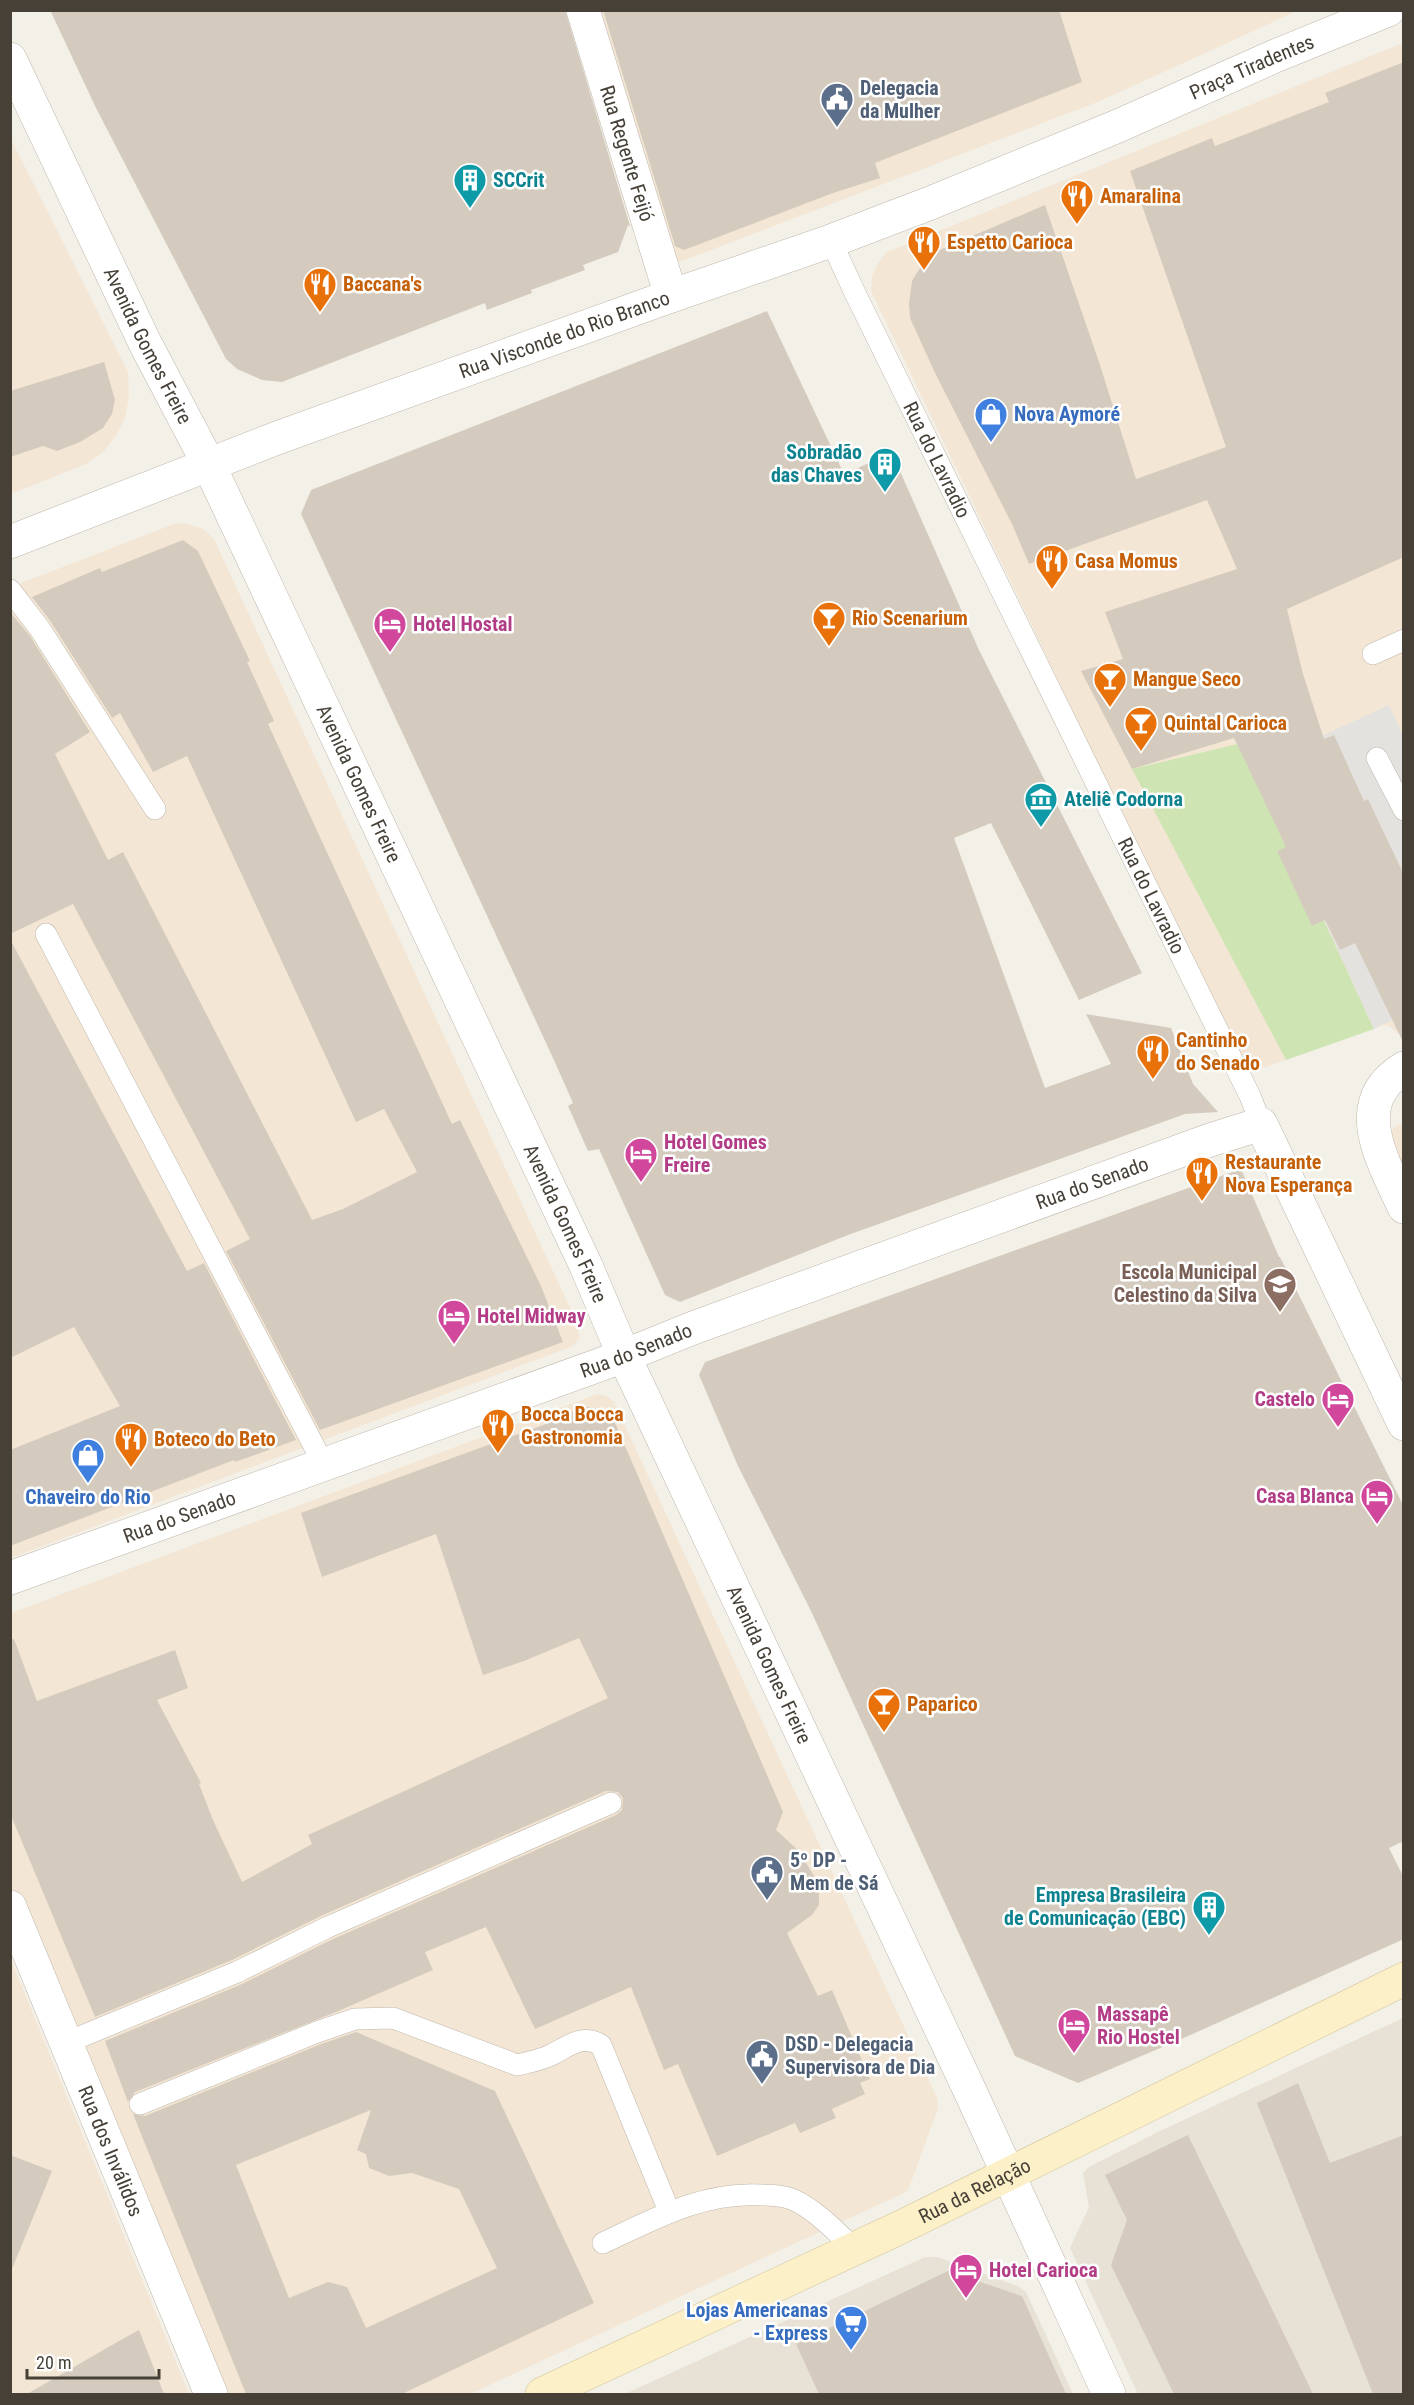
<svg xmlns="http://www.w3.org/2000/svg" width="1414" height="2405" viewBox="0 0 1414 2405" font-family="'Roboto Condensed',sans-serif">
  <style>
    .residential { fill: #e7e1d6 }
    .commercial { fill: #f4e6d4 }
    .green { fill: #cee5b3 }
    .parking { fill: #e4e2df }
    .building { fill: #d4cbbe; fill-rule: evenodd }
    .lines { fill: none; stroke-linecap: round; stroke-linejoin: round }
    .service-casing { stroke: #beb7ab; stroke-width: 22 }
    .minor-casing { stroke: #beb7ab; stroke-width: 34 }
    .tertiary-casing { stroke: #beb7ab; stroke-width: 34 }
    .secondary-casing { stroke: #d0c399; stroke-width: 34 }
    .service { stroke: #fff; stroke-width: 21 }
    .minor { stroke: #fff; stroke-width: 33 }
    .tertiary { stroke: #fff; stroke-width: 33 }
    .secondary { stroke: #fcf0c9; stroke-width: 33 }
    .labels { text-anchor: middle; stroke-width: 5; stroke-linejoin: round; paint-order: stroke }
    .street-label { font-size: 20px; fill: #464037; stroke: #fff }
    .service-label { font-size: 20px; font-weight: bold; fill: #4e5e75; stroke: #fff; text-anchor: start }
    .culture-label { font-size: 20px; font-weight: bold; fill: #0d838f; stroke: #fff; text-anchor: start }
    .food-label { font-size: 20px; font-weight: bold; fill: #c56008; stroke: #fff; text-anchor: start }
    .shop-label { font-size: 20px; font-weight: bold; fill: #366cbe; stroke: #fff; text-anchor: start }
    .hotel-label { font-size: 20px; font-weight: bold; fill: #b23c85; stroke: #fff; text-anchor: start }
    .education-label { font-size: 20px; font-weight: bold; fill: #785e54; stroke: #fff; text-anchor: end }
  </style>
  <rect width="100%" height="100%" fill="#f3f0e8"/>
  <g class="residential">
    <polygon points="1403,2018 1403,2394 1138,2394 1070,2248 1089,2207 1083,2173 1089,2167 1158,2132"/>
    <polygon points="925,2257 937,2257 1018,2286 1026,2292 1073,2394 625,2394"/>
  </g>
  <g class="commercial">
    <polygon points="593,11 1297,11 1100,101 677,263"/>
    <polygon points="1403,43 1403,1035 1398,1034 1389,1026 1373,1025 1267,1067 1250,1067 1241,1061 871,291 872,276 878,263 887,252"/>
    <polygon points="10,137 128,372 129,397 125,418 115,437 103,452 86,464 11,494"/>
    <polygon points="184,523 203,529 214,539 578,1325 579,1339 573,1346 11,1558 11,587 174,524"/>
    <polygon points="1403,1123 1403,1200 1387,1140 1394,1127"/>
    <polygon points="597,1394 607,1396 614,1402 937,2098 938,2108 909,2188 906,2192 470,2394 216,2394 11,1892 11,1613"/>
    <polygon points="11,1960 189,2394 11,2394"/>
  </g>
  <polygon class="green" points="1242,743 1374,1029 1286,1060 1132,769"/>
  <polygon class="parking" points="1389,705 1403,735 1403,1015 1374,1029 1254,767"/>
  <g class="building">
    <polygon points="50,10 565,10 630,226 628,225 618,252 583,265 585,270 531,290 532,293 487,310 485,303 282,382 262,380 237,369 226,359 96,108"/>
    <polygon points="603,10 1059,10 1082,82 875,163 880,178 833,193 684,250 675,246"/>
    <polygon points="1404,62 1404,557 1287,609 1303,674 1324,739 1334,735 1364,801 1368,799 1404,875 1404,1044 1355,943 1340,950 1325,920 1312,926 1277,851 1286,847 1234,738 1132,769 1081,671 1123,659 1105,612 1237,569 1207,500 1029,564 1013,526 935,373 910,318 909,304 912,281 928,255 1045,205 1099,362 1136,479 1226,447 1130,171 1212,138 1215,146 1329,102 1325,93"/>
    <polygon points="767,311 844,474 892,453 979,650 1142,973 1079,1000 991,823 954,838 1045,1088 1111,1064 1086,1014 1171,1028 1193,1084 1218,1112 1185,1114 1174,1118 848,1235 680,1302 665,1295 599,1149 588,1151 568,1106 573,1103 553,1058 301,514 311,490"/>
    <polygon points="104,362 115,400 112,414 103,428 80,442 57,451 43,446 10,457 10,391"/>
    <polygon points="183,540 198,551 250,661 247,662 274,721 268,724 452,1124 460,1120 541,1286 563,1342 320,1430 226,1251 250,1239 73,904 10,934 10,612 30,636 90,732 55,754 108,860 123,852 312,1220 343,1209 417,1172 384,1109 356,1122 187,756 153,772 120,713 112,718 51,622 32,597 100,568 102,572"/>
    <polygon points="10,939 187,1271 204,1263 296,1440 235,1462 234,1460 10,1546 10,1450 120,1406 74,1327 10,1358"/>
    <polygon points="1241,1169 1279,1257 1280,1257 1404,1507 1404,1841 1389,1848 1404,1878 1404,1939 1186,2037 1078,2083 1015,2056 811,1611 738,1466 699,1375 705,1362"/>
    <polygon points="579,1407 589,1407 603,1411 610,1415 616,1425 783,1812 776,1830 799,1851 814,1876 819,1891 819,1905 812,1915 787,1933 818,1996 832,1990 870,2079 860,2083 865,2094 832,2109 836,2118 800,2133 795,2123 717,2156 678,2064 664,2070 631,1987 535,2029 486,1927 425,1952 433,1970 336,2012 135,2092 128,2102 105,2041 242,1984 333,1939 616,1815 622,1810 623,1798 618,1792 606,1791 323,1915 232,1960 95,2017 10,1813 10,1640 14,1639 37,1701 175,1650 188,1688 157,1700 201,1783 199,1784 213,1820 242,1882 312,1844 308,1835 608,1698 579,1638 524,1661 483,1675 436,1534 322,1577 301,1513 565,1417"/>
    <path d="M356,2032L495,2091L594,2303L402,2394H246L133,2114L145,2116L321,2044ZM371,2110L357,2150L366,2154L369,2168L389,2176L412,2173L459,2189L497,2268L366,2328L347,2287L328,2282L289,2298L236,2165Z"/>
    <polygon points="1298,2083 1330,2163 1404,2135 1404,2394 1373,2394 1257,2103"/>
    <polygon points="1188,2135 1313,2394 1174,2394 1111,2265 1127,2220 1105,2175"/>
    <polygon points="10,2155 52,2171 12,2269 10,2269"/>
    <polygon points="948,2271 1022,2296 1066,2394 819,2394 796,2344"/>
    <polygon points="139,2330 164,2394 27,2394 119,2341"/>
  </g>
  <g class="lines">
    <defs>
      <g id="service">
        <path id="s1" d="M831,241L855,293L1250,1096L1261,1124"/>
        <polyline points="10,590 40,629 155,809"/>
        <polyline points="1373,654 1404,640"/>
        <polyline points="1377,758 1404,810"/>
        <polyline points="46,934 324,1465"/>
        <polyline points="68,2042 237,1972 328,1927 611,1803"/>
        <path d="M140,2104L317,2032L355,2019L393,2018L517,2065C529,2062 542,2060 553,2054C570,2045 583,2034 601,2045L669,2211"/>
        <path d="M603,2243C654,2219 704,2191 762,2195C772,2195 785,2196 794,2200C816,2210 836,2232 854,2248"/>
      </g>
      <g id="minor">
        <path id="s2" d="M583,10L671,296"/>
        <path id="s3" d="M10,59L145,343L209,465"/>
        <path id="s4" d="M10,1907L211,2394"/>
      </g>
      <g id="tertiary">
        <path id="s5" d="M209,465L587,1268L624,1356L970,2091L1109,2394"/>
        <path id="s6" d="M10,542L277,438L671,296L831,241L928,204L1118,126L1275,56L1388,10"/>
        <path d="M1404,1068C1347,1103 1383,1161 1404,1207"/>
        <path id="s7" d="M10,1578L624,1356L693,1328L1210,1140L1261,1124L1404,1424"/>
      </g>
      <g id="secondary">
        <path id="s8" d="M542,2394L899,2228L1404,1979"/>
      </g>
    </defs>
    <use href="#service" class="service-casing"/>
    <use href="#minor" class="minor-casing"/>
    <use href="#tertiary" class="tertiary-casing"/>
    <use href="#secondary" class="secondary-casing"/>
    <use href="#service" class="service"/>
    <use href="#minor" class="minor"/>
    <use href="#tertiary" class="tertiary"/>
    <use href="#secondary" class="secondary"/>
  </g>
  <defs>
    <symbol id="civic-pin" viewBox="-11 -11 22 30"><path d="M0 17L-7.5 6A9.5 9.5 0 1 1 7.5 6Z" fill="#5c6f8a" stroke="#fff"/><path d="M-.6-6.5H3V-4.5H.6V-3L4-1V1h2V6H-6V1h2V-1L-.6-3ZM-1.2 2.5V6h2.4V2.5Z" fill="#fff"/></symbol>
    <symbol id="building-pin" viewBox="-11 -11 22 30"><path d="M0 17L-7.5 6A9.5 9.5 0 1 1 7.5 6Z" fill="#0f9aa8" stroke="#fff"/><path d="M-4-6H4V6H1V3H-1V6H-4ZM-2.5-4.3h1.7v1.8h-1.7ZM.8-4.3h1.7v1.8H.8ZM-2.5-1h1.7V.8h-1.7ZM.8-1h1.7V.8H.8Z" fill="#fff"/></symbol>
    <symbol id="restaurant-pin" viewBox="-11 -11 22 30"><path d="M0 17L-7.5 6A9.5 9.5 0 1 1 7.5 6Z" fill="#e8710a" stroke="#fff"/><path d="M-5-6h1v4h1v-4h1v4h1v-4h1v5L-1.5 .5V6h-2V.5L-5-1ZM5-6V6H3V1.5H1.5Q1.5-4 5-6Z" fill="#fff"/></symbol>
    <symbol id="shop-pin" viewBox="-11 -11 22 30"><path d="M0 17L-7.5 6A9.5 9.5 0 1 1 7.5 6Z" fill="#3f7fe0" stroke="#fff"/><path d="M-5-2.5h2.3a2.7 3.5 0 0 1 5.4 0H5L5.5 6h-11ZM-1.5-2.5h3a1.5 2.3 0 0 0-3 0Z" fill="#fff"/></symbol>
    <symbol id="bar-pin" viewBox="-11 -11 22 30"><path d="M0 17L-7.5 6A9.5 9.5 0 1 1 7.5 6Z" fill="#e8710a" stroke="#fff"/><path d="M-6-5H6L.8 .8V4.5H3.5V6h-7V4.5H-.8V.8Z" fill="#fff"/></symbol>
    <symbol id="hotel-pin" viewBox="-11 -11 22 30"><path d="M0 17L-7.5 6A9.5 9.5 0 1 1 7.5 6Z" fill="#d1479c" stroke="#fff"/><path d="M-6-4.5h1.5V1H6V5H4.5V3h-9V5H-6ZM-4 0a1.8 1.8 0 1 1 3.6 0ZM.5 0V-2.5h3Q6-2.5 6 0Z" fill="#fff"/></symbol>
    <symbol id="museum-pin" viewBox="-11 -11 22 30"><path d="M0 17L-7.5 6A9.5 9.5 0 1 1 7.5 6Z" fill="#0f9aa8" stroke="#fff"/><path d="M0-6L6-3V-2H-6V-3ZM-5-1h2V3h-2ZM-1-1h2V3h-2ZM3-1h2V3H3ZM-6 4H6V6H-6Z" fill="#fff"/></symbol>
    <symbol id="school-pin" viewBox="-11 -11 22 30"><path d="M0 17L-7.5 6A9.5 9.5 0 1 1 7.5 6Z" fill="#8d6e63" stroke="#fff"/><path d="M0-5L7-2L0 1L-7-2ZM-4 1L0 2.5L4 1V4Q0 6-4 4Z" fill="#fff"/></symbol>
    <symbol id="supermarket-pin" viewBox="-11 -11 22 30"><path d="M0 17L-7.5 6A9.5 9.5 0 1 1 7.5 6Z" fill="#3f7fe0" stroke="#fff"/><path d="M-6-5.5h2.5l.6 2H6L4.5 2H-2.5L-4.4-4H-6ZM-1.5 3.2a1.3 1.3 0 1 0 .1 0ZM3 3.2a1.3 1.3 0 1 0 .1 0Z" fill="#fff"/></symbol>
  </defs>
  <g fill-rule="evenodd">
    <use href="#civic-pin" x="818" y="80" width="38" height="52"/>
    <use href="#building-pin" x="451" y="161" width="38" height="52"/>
    <use href="#restaurant-pin" x="1058" y="177" width="38" height="52"/>
    <use href="#restaurant-pin" x="905" y="223" width="38" height="52"/>
    <use href="#restaurant-pin" x="301" y="265" width="38" height="52"/>
    <use href="#shop-pin" x="972" y="395" width="38" height="52"/>
    <use href="#building-pin" x="866" y="445" width="38" height="52"/>
    <use href="#restaurant-pin" x="1033" y="542" width="38" height="52"/>
    <use href="#bar-pin" x="810" y="599" width="38" height="52"/>
    <use href="#hotel-pin" x="371" y="605" width="38" height="52"/>
    <use href="#bar-pin" x="1091" y="660" width="38" height="52"/>
    <use href="#bar-pin" x="1122" y="704" width="38" height="52"/>
    <use href="#museum-pin" x="1022" y="780" width="38" height="52"/>
    <use href="#restaurant-pin" x="1134" y="1032" width="38" height="52"/>
    <use href="#hotel-pin" x="622" y="1135" width="38" height="52"/>
    <use href="#restaurant-pin" x="1183" y="1154" width="38" height="52"/>
    <use href="#school-pin" x="1261" y="1265" width="38" height="52"/>
    <use href="#hotel-pin" x="435" y="1297" width="38" height="52"/>
    <use href="#hotel-pin" x="1319" y="1380" width="38" height="52"/>
    <use href="#restaurant-pin" x="479" y="1406" width="38" height="52"/>
    <use href="#restaurant-pin" x="112" y="1420" width="38" height="52"/>
    <use href="#shop-pin" x="69" y="1436" width="38" height="52"/>
    <use href="#hotel-pin" x="1358" y="1477" width="38" height="52"/>
    <use href="#bar-pin" x="865" y="1685" width="38" height="52"/>
    <use href="#civic-pin" x="748" y="1853" width="38" height="52"/>
    <use href="#building-pin" x="1190" y="1888" width="38" height="52"/>
    <use href="#hotel-pin" x="1055" y="2006" width="38" height="52"/>
    <use href="#civic-pin" x="743" y="2037" width="38" height="52"/>
    <use href="#hotel-pin" x="947" y="2251" width="38" height="52"/>
    <use href="#supermarket-pin" x="832" y="2303" width="38" height="52"/>
  </g>
  <g class="labels">
    <g class="street-label">
      <text dy="7" stroke="none"><textPath href="#s6" startOffset="1330">Praça Tiradentes</textPath></text>
      <text dy="7" stroke="none"><textPath href="#s2" startOffset="150">Rua Regente Feijó</textPath></text>
      <text dy="7" stroke="none"><textPath href="#s6" startOffset="592">Rua Visconde do Rio Branco</textPath></text>
      <text dy="7" stroke="none"><textPath href="#s3" startOffset="318">Avenida Gomes Freire</textPath></text>
      <text dy="7" stroke="none"><textPath href="#s1" startOffset="243">Rua do Lavradio</textPath></text>
      <text dy="7" stroke="none"><textPath href="#s5" startOffset="352">Avenida Gomes Freire</textPath></text>
      <text dy="7" stroke="none"><textPath href="#s1" startOffset="729">Rua do Lavradio</textPath></text>
      <text dy="7" stroke="none"><textPath href="#s7" startOffset="1152">Rua do Senado</textPath></text>
      <text dy="7" stroke="none"><textPath href="#s5" startOffset="838">Avenida Gomes Freire</textPath></text>
      <text dy="7" stroke="none"><textPath href="#s7" startOffset="666">Rua do Senado</textPath></text>
      <text dy="7" stroke="none"><textPath href="#s7" startOffset="180">Rua do Senado</textPath></text>
      <text dy="7" stroke="none"><textPath href="#s5" startOffset="1324">Avenida Gomes Freire</textPath></text>
      <text dy="7" stroke="none"><textPath href="#s4" startOffset="264">Rua dos Inválidos</textPath></text>
      <text dy="7" stroke="none"><textPath href="#s8" startOffset="478">Rua da Relação</textPath></text>
    </g>
    <g class="service-label">
      <text x="860" y="95">Delegacia<tspan x="860" dy="23">da Mulher</tspan></text>
      <text x="790" y="1867">5º DP -<tspan x="790" dy="23">Mem de Sá</tspan></text>
      <text x="785" y="2051">DSD - Delegacia<tspan x="785" dy="23">Supervisora de Dia</tspan></text>
    </g>
    <g class="culture-label">
      <text x="493" y="187">SCCrit</text>
      <text x="862" y="459" text-anchor="end">Sobradão<tspan x="862" dy="23">das Chaves</tspan></text>
      <text x="1064" y="806">Ateliê Codorna</text>
      <text x="1186" y="1902" text-anchor="end">Empresa Brasileira<tspan x="1186" dy="23">de Comunicação (EBC)</tspan></text>
    </g>
    <g class="food-label">
      <text x="1100" y="203">Amaralina</text>
      <text x="947" y="249">Espetto Carioca</text>
      <text x="343" y="291">Baccana's</text>
      <text x="1075" y="568">Casa Momus</text>
      <text x="852" y="625">Rio Scenarium</text>
      <text x="1133" y="686">Mangue Seco</text>
      <text x="1164" y="730">Quintal Carioca</text>
      <text x="1176" y="1047">Cantinho<tspan x="1176" dy="23">do Senado</tspan></text>
      <text x="1225" y="1169">Restaurante<tspan x="1225" dy="23">Nova Esperança</tspan></text>
      <text x="521" y="1421">Bocca Bocca<tspan x="521" dy="23">Gastronomia</tspan></text>
      <text x="154" y="1446">Boteco do Beto</text>
      <text x="907" y="1711">Paparico</text>
    </g>
    <g class="shop-label">
      <text x="1014" y="421">Nova Aymoré</text>
      <text x="88" y="1504" text-anchor="middle">Chaveiro do Rio</text>
      <text x="828" y="2317" text-anchor="end">Lojas Americanas<tspan x="828" dy="23">- Express</tspan></text>
    </g>
    <g class="hotel-label">
      <text x="413" y="631">Hotel Hostal</text>
      <text x="664" y="1149">Hotel Gomes<tspan x="664" dy="23">Freire</tspan></text>
      <text x="477" y="1323">Hotel Midway</text>
      <text x="1315" y="1406" text-anchor="end">Castelo</text>
      <text x="1354" y="1503" text-anchor="end">Casa Blanca</text>
      <text x="1097" y="2021">Massapê<tspan x="1097" dy="23">Rio Hostel</tspan></text>
      <text x="989" y="2277">Hotel Carioca</text>
    </g>
    <g class="education-label">
      <text x="1257" y="1279">Escola Municipal<tspan x="1257" dy="23">Celestino da Silva</tspan></text>
    </g>
  </g>
  <rect width="1414" height="2405" fill="none" stroke="#464037" stroke-width="24"/>
  <path d="M27 2369v9h132v-9" fill="none" stroke="#464037" stroke-width="3"/>
  <text x="36" y="2369" font-size="18" fill="#464037" stroke="#ffffff" stroke-width="4.5" paint-order="stroke">20 m</text>
</svg>
